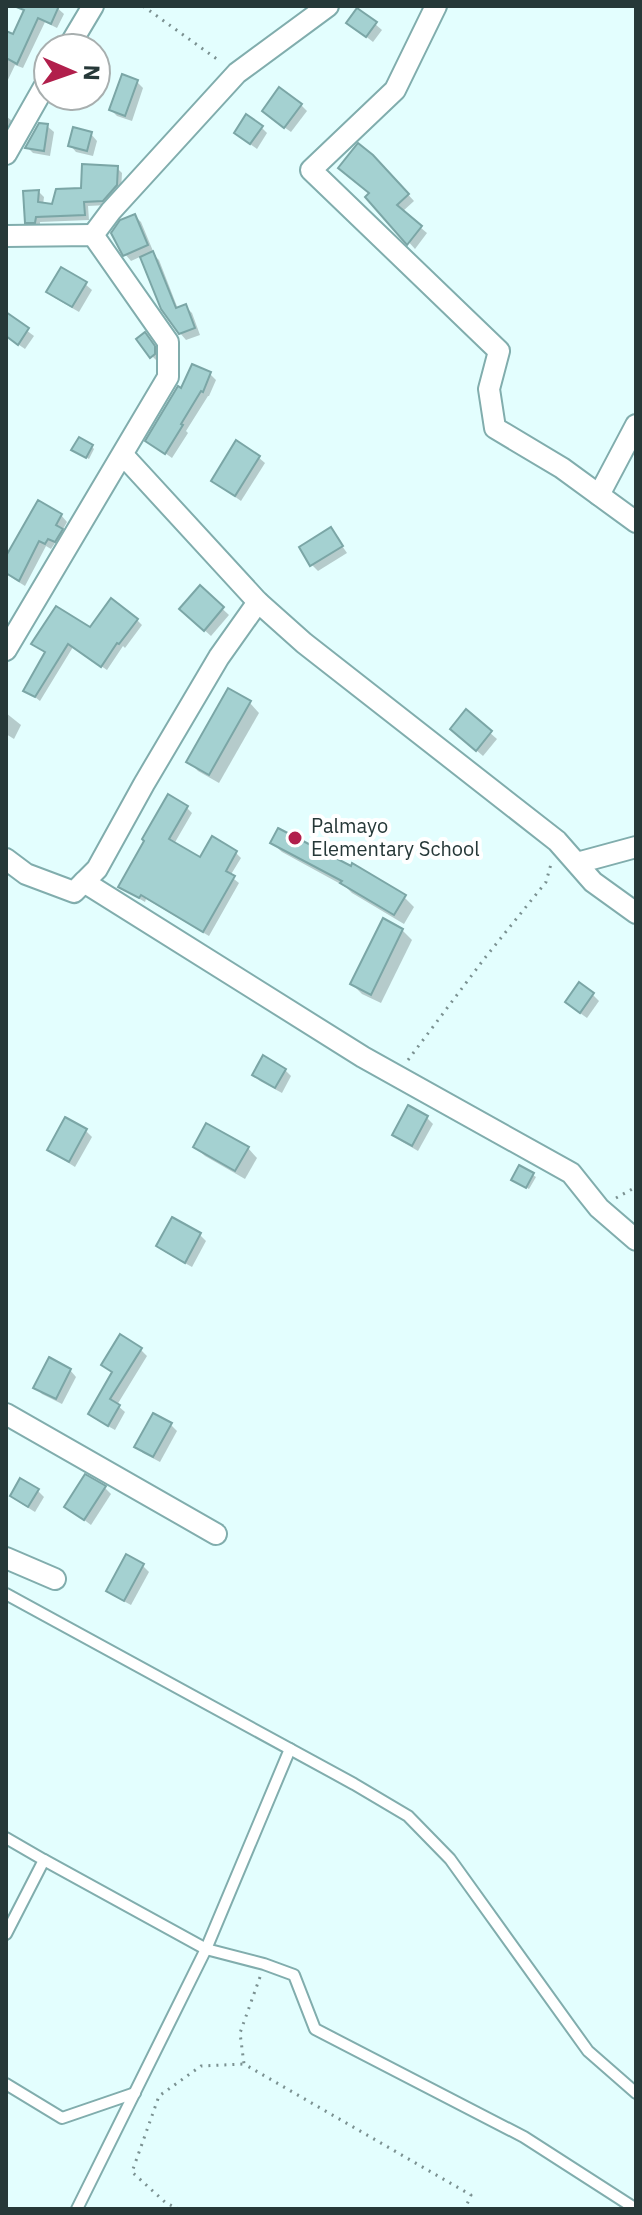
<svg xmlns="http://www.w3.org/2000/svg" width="642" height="2215" viewBox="0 0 642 2215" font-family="'IBM Plex Sans',sans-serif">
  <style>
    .shadow { fill: #0003 }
    .building { fill: #a4d1d1; stroke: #7ba6a6; stroke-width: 2 }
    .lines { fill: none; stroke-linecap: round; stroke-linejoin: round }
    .service-casing { stroke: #81adad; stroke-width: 14 }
    .minor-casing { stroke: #81adad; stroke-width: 24 }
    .path { stroke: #7b9191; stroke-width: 3; stroke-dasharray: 2 6; stroke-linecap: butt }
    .service { stroke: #fff; stroke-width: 10 }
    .minor { stroke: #fff; stroke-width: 20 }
    .poi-dot { fill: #b11f4c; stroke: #fff; stroke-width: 3 }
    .labels { text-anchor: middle; stroke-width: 8; stroke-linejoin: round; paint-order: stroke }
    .poi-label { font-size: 20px; fill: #263838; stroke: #fff; text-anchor: start }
  </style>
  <rect width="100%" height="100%" fill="#e3fefe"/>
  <g class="shadow">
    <polygon points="28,6 55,6 64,14 57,28 45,22 23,68 15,65 6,84 6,33 14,37"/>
    <polygon points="349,23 375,24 382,30 373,42"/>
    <polygon points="137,82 143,88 132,121 117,116 111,110"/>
    <polygon points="301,105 307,111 291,132 270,117"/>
    <polygon points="6,116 17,125 6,137"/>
    <polygon points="47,126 54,132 50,156 33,153 27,147"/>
    <polygon points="261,127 267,133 257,149 243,139"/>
    <polygon points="91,134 97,141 93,156 76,152 70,145"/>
    <polygon points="379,163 414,201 402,212 427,233 415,249 368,197"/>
    <polygon points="117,168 122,173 121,191 108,205 88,206 89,220 40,222 40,227 32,227 27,222 39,192 44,197 43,205 53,207"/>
    <polygon points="135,216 141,222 153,251 151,252 159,260 178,309 185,306 192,313 200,335 186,340 180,333 142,256 131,261 125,254"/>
    <polygon points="85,284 92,290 79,312 55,298 49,292"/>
    <polygon points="6,315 34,336 25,349 6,336"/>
    <polygon points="151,340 160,354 158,362 152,356"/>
    <polygon points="193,366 210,374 216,380 209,396 208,396 186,431 188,433 172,458 148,441 182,391"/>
    <polygon points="92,447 94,449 89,459 76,452"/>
    <polygon points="258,457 265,463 241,501 213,481"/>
    <polygon points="61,515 67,522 62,531 68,536 61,547 55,543 51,549 46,546 25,586 6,574 6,550 10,553"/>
    <polygon points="331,530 347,553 318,571 312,565"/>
    <polygon points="200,588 229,615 211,636 181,609"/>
    <polygon points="137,620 142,625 125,648 123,646 107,670 73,647 40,701 26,690 46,653 34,644"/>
    <polygon points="250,703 259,713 219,783 198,771 189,762"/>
    <polygon points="466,712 497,739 483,756 459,735"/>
    <polygon points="6,713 21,725 14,739 6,734"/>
    <polygon points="187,808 192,813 174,844 201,860 236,853 241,858 230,876 239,883 209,936 146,899 145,902 126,891 121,886"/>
    <polygon points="272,843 404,897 414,907 404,924 352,893 346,887 282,852"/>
    <polygon points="402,930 412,940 381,1003 362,994 352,984"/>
    <polygon points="593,995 599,1001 587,1018 573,1008"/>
    <polygon points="285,1070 291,1076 282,1093 260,1081 254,1075"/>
    <polygon points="427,1118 433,1124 418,1151 401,1141 394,1134"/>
    <polygon points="86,1131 92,1137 75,1167 56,1155 49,1149"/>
    <polygon points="195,1147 248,1148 257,1158 245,1179 205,1156"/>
    <polygon points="520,1167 536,1177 529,1189 516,1182"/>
    <polygon points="173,1220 200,1235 206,1241 192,1267 165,1252 158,1246"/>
    <polygon points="141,1350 147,1356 117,1405 125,1412 115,1430 97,1420 90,1414"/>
    <polygon points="70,1370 76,1377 62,1404 42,1394 36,1388"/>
    <polygon points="171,1425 177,1431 160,1462 143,1453 137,1447"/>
    <polygon points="105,1488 111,1494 91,1525 67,1507"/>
    <polygon points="37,1490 44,1497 35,1512 19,1502 12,1496"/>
    <polygon points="143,1566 149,1572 131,1605 114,1596 108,1590"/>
  </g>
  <g class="building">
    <polygon points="14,6 59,6 51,24 38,18 17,64 6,58 6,31 13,34 24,10"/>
    <polygon points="357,8 377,22 366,37 346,23"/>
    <polygon points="122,74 138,80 125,116 109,110"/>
    <polygon points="279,87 302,104 284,128 262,111"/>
    <polygon points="246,114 263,126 250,144 234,133"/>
    <polygon points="39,123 48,124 44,151 25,148"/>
    <polygon points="73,127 92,132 87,151 68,146"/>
    <polygon points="358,143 373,155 409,194 397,205 422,226 407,245 365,197 369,193 338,168"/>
    <polygon points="82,164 118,166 117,185 103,201 84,202 85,215 36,217 35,223 25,223 23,191 39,190 38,202 52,204 56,189 81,188"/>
    <polygon points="135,214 148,245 123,256 111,233 120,220"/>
    <polygon points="153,251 176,308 186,304 195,328 179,334 161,309 140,257"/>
    <polygon points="61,267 87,282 72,307 46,292"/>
    <polygon points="6,312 29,328 18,345 6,336"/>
    <polygon points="145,332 155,346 155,354 150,358 136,339"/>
    <polygon points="192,364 211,372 203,392 201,391 181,424 183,425 165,454 145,441 178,386 181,388"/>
    <polygon points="79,437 93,445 86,458 71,450"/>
    <polygon points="236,440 260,456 235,496 211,481"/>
    <polygon points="38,500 62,514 56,525 63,529 55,542 48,539 45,544 39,541 19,581 6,573 6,556"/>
    <polygon points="331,527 343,546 310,566 299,547"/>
    <polygon points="200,585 224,607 204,631 179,609"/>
    <polygon points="111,598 138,619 119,644 117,643 101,667 68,644 35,697 23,691 45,652 31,644 56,606 90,627"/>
    <polygon points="228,688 251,701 209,775 186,762"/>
    <polygon points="466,709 492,731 476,751 450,729"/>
    <polygon points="168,794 188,806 169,839 200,857 212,836 237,851 226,871 235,876 203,932 141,895 139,898 118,887 144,841 142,839"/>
    <polygon points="278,828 351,866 352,863 406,895 394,915 340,883 342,881 270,843"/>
    <polygon points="383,918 403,929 371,995 350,984"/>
    <polygon points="579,982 594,993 580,1013 565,1002"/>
    <polygon points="263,1055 286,1069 275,1088 252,1075"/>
    <polygon points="408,1105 428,1116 412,1146 392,1135"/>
    <polygon points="65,1117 87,1129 69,1162 47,1150"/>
    <polygon points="206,1123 249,1147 235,1171 193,1147"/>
    <polygon points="519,1165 534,1173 526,1188 511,1180"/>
    <polygon points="172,1217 201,1233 185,1263 156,1246"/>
    <polygon points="120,1334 142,1348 110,1399 120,1405 108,1426 88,1414 112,1372 101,1365"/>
    <polygon points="49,1357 71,1369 56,1399 33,1388"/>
    <polygon points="153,1413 172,1423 153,1457 134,1447"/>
    <polygon points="85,1474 106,1486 84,1520 64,1507"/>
    <polygon points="20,1478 39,1489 28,1507 10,1496"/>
    <polygon points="126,1554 144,1564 124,1601 106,1591"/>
  </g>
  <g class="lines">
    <defs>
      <g id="service">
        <polyline points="6,1594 354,1784 408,1816 450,1859 588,2051 636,2093"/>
        <polyline points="6,1838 44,1860 6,1934"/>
        <polyline points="44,1860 206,1949 264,1964 294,1975 315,2029 524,2137 636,2209"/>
        <polyline points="6,2084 62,2118 135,2093"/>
        <polyline points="77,2209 206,1949 290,1749"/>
      </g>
      <g id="minor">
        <polyline points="436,6 395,90 311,170 499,351 489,389 495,428 562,468 636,522"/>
        <polyline points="68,48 93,6"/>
        <polyline points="6,154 48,80"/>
        <polyline points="93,235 111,211 237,73 328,6"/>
        <polyline points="6,236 93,235 168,342 168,377 6,650"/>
        <polyline points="123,455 258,602 304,643 557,841 593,882 636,913"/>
        <polyline points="599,495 636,425"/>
        <polyline points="6,859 26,874 74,892 97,869 144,784 219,657 258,602"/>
        <polyline points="577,863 636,847"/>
        <polyline points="84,882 363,1057 571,1173 599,1208 636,1240"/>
        <polyline points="6,1414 216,1534"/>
        <polyline points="6,1558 55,1579"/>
      </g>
    </defs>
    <use href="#service" class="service-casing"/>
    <use href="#minor" class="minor-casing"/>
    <g class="path">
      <polyline points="143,6 221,62"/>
      <polyline points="408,1060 484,959 546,882 551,864"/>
      <polyline points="616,1198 636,1187"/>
      <polyline points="260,1977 240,2033 244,2064 471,2195 465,2209"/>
      <polyline points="179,2209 166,2203 132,2172 159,2096 201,2066 244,2064"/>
    </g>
    <use href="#service" class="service"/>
    <use href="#minor" class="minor"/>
  </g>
  <circle class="poi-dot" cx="295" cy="838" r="8"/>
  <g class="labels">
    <g class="poi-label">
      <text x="311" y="833">Palmayo<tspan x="311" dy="23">Elementary School</tspan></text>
    </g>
  </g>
  <rect width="642" height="2215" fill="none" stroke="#263838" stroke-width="16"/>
  <g transform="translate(72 72) rotate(92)"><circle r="38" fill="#ffffff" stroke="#a8afaf" stroke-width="2"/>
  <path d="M0-6L14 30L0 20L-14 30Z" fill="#b11f4c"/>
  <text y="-12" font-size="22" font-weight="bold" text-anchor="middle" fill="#263838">N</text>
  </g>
</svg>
